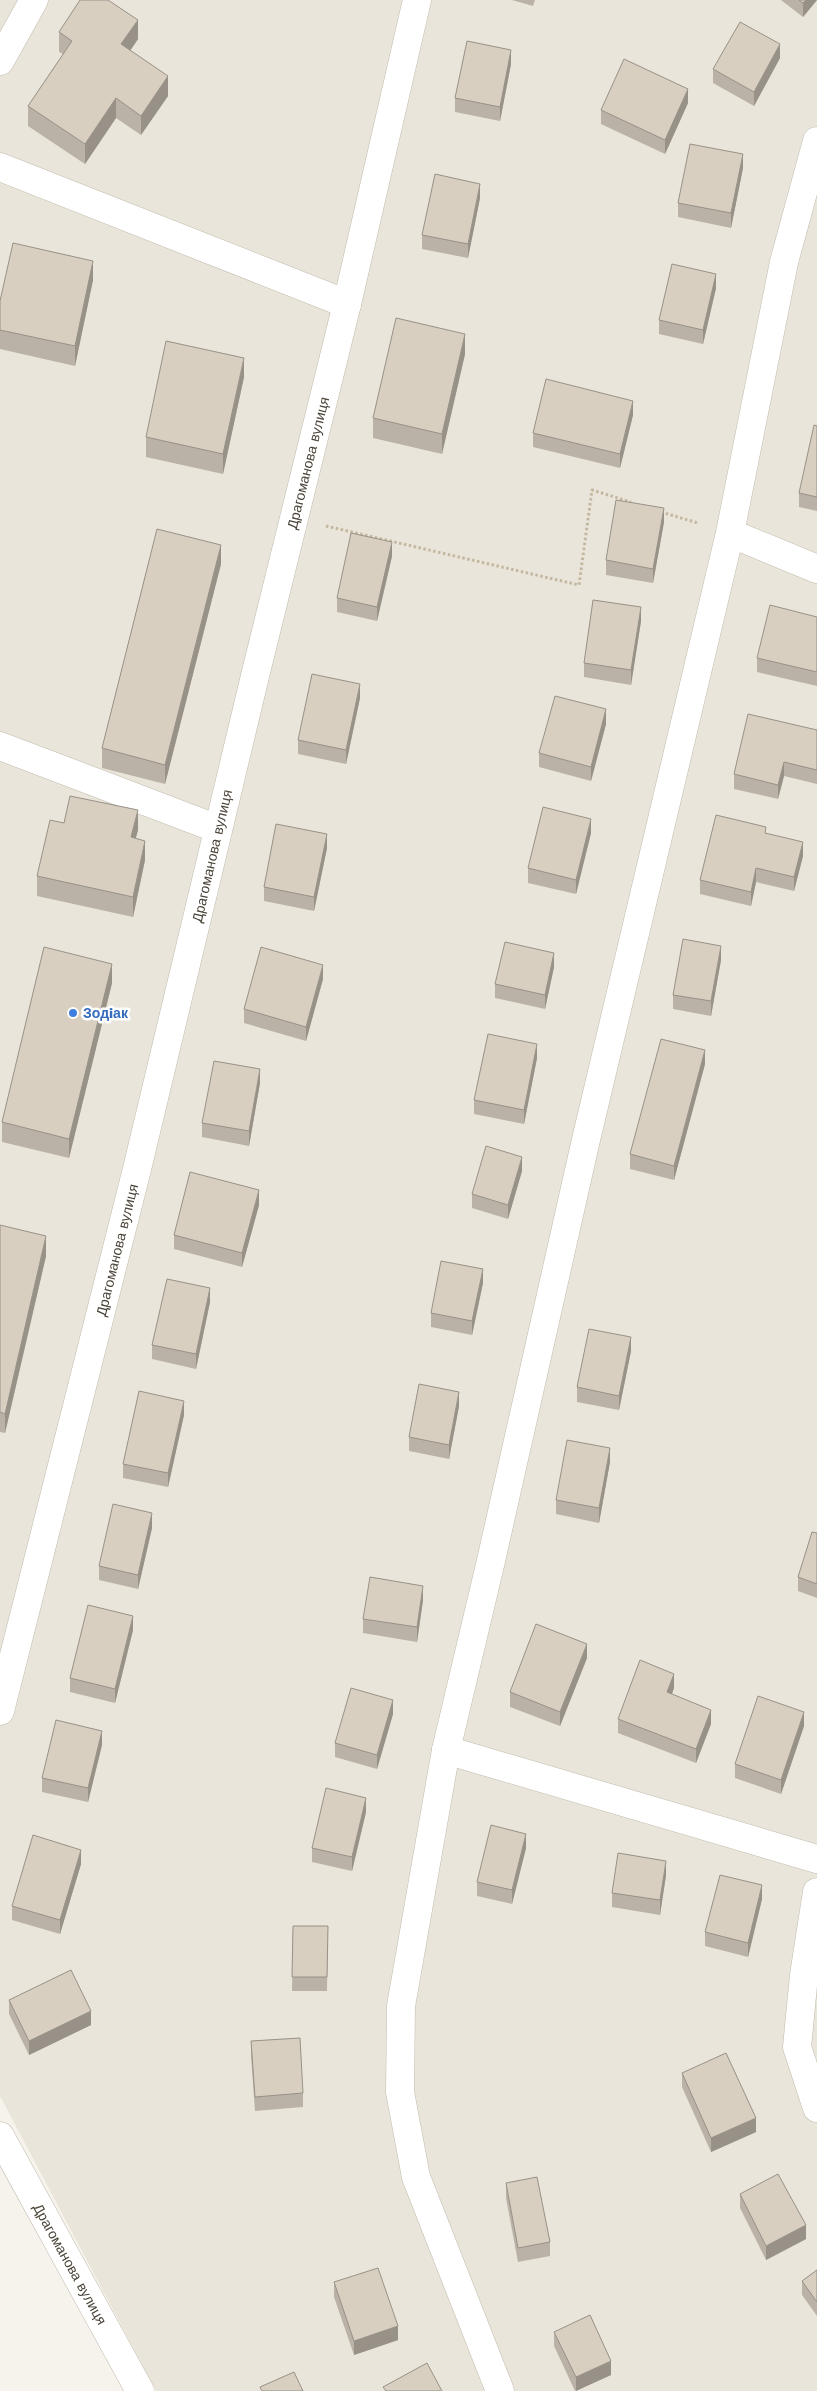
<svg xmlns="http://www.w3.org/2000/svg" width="817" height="2391" viewBox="0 0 817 2391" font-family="'Work Sans',sans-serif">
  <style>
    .residential { fill: #eae5da }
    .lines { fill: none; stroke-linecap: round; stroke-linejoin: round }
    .street-casing { stroke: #c2bbae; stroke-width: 29 }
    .path { stroke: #c4b79f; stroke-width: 3; stroke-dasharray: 2.5 2.5; stroke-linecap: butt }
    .street { stroke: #fff; stroke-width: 28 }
    .wall { fill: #bab2a6 }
    .shaded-wall { fill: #979187 }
    .building { fill: #d8cfc1; stroke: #979187 }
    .shop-dot { fill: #3f7fe0; stroke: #fff; stroke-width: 2 }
    .labels { text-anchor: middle; stroke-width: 5; stroke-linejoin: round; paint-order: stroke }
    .street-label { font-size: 14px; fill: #4b4439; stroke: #fff }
    .shop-label { font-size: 14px; font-weight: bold; fill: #366cbe; stroke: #fff; text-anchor: start }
  </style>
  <rect width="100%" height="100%" fill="#f6f3ec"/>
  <polygon class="residential" points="0,0 817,0 817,2391 156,2391 0,2096"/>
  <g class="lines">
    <defs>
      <g id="street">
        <polyline points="0,61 34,0"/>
        <polyline points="0,167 347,304"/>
        <polyline points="730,533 817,569"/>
        <polyline points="0,746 218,829"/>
        <polyline points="0,1711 137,1169 255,676 347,304 417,0"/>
        <polyline points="446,1750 817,1859"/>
        <polyline points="817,1892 804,1975 797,2047 817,2108"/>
        <polyline points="0,2136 140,2391"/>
        <polyline points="500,2391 416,2177 400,2092 401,2006 446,1750 490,1565 585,1144 730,533 784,262 817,141"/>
      </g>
    </defs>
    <use href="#street" class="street-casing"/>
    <g class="path">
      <polyline points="661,512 698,523"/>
      <polyline points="326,526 579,585 592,490 631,502"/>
    </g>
    <use href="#street" class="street"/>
  </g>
  <g class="wall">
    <polygon points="512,0 535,0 533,6"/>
    <polygon points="781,0 817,0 803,17"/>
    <polygon points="59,32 138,39 130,51 168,96 141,135 116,118 85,164 28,126 28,106 63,54 59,52"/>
    <polygon points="780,58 754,106 713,83 713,69"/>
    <polygon points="511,64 500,121 455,112 455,98"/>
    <polygon points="688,103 665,154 601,124 601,110"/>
    <polygon points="743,168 731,228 678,217 678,203"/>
    <polygon points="480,198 468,258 422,249 422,235"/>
    <polygon points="93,280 75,366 0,349 0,301"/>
    <polygon points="716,288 703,344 659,334 659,320"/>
    <polygon points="465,354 442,454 373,438 373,418"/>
    <polygon points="244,377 223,474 146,457 146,437"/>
    <polygon points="633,415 620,468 533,447 533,433"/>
    <polygon points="817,426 817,511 799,507 799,493"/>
    <polygon points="664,522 653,583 606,575 606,560"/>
    <polygon points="392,556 377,621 337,612 337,598"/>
    <polygon points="221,564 165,784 102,768 102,748"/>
    <polygon points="817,617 817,686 757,672 757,658"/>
    <polygon points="641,621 631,685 584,677 584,663"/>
    <polygon points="360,698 346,764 298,754 298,740"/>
    <polygon points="606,724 591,781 539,767 539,753"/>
    <polygon points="817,730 817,784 784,776 778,799 734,789 734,774"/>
    <polygon points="64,823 138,830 135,839 145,860 133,917 37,896 37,876"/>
    <polygon points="591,833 576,894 528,883 528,868"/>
    <polygon points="766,833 803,856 794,891 756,882 751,906 700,894 700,880"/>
    <polygon points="327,848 314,911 264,901 264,887"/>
    <polygon points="721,960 711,1016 673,1009 673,995"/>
    <polygon points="554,967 545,1009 495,998 495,984"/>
    <polygon points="323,979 306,1041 244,1023 244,1009"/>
    <polygon points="112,983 69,1158 2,1142 2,1122"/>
    <polygon points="537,1058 524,1124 474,1114 474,1100"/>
    <polygon points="705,1064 674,1180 630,1169 630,1154"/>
    <polygon points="260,1083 249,1146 202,1137 202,1123"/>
    <polygon points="522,1171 508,1219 472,1208 472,1194"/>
    <polygon points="259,1205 242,1267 174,1249 174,1235"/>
    <polygon points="0,1225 46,1256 5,1433 0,1432"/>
    <polygon points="483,1283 472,1335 431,1327 431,1313"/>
    <polygon points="210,1302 196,1369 152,1359 152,1345"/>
    <polygon points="631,1351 619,1410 577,1402 577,1387"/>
    <polygon points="459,1406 449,1459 409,1451 409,1437"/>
    <polygon points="184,1415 168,1487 123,1478 123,1464"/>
    <polygon points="610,1462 599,1523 556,1514 556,1500"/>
    <polygon points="152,1528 138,1589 99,1580 99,1566"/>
    <polygon points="817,1533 817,1598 798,1591 798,1577"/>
    <polygon points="423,1600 417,1642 363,1633 363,1619"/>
    <polygon points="133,1630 115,1703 70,1692 70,1678"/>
    <polygon points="587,1658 560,1726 510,1707 510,1692"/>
    <polygon points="674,1688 672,1694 711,1724 696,1763 618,1733 618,1719"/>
    <polygon points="393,1714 377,1769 335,1757 335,1743"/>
    <polygon points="804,1726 781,1794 735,1778 735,1764"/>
    <polygon points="102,1745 88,1802 42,1792 42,1778"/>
    <polygon points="366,1812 352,1871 312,1862 312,1848"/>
    <polygon points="526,1848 512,1904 477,1896 477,1882"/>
    <polygon points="81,1864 60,1934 12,1920 12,1906"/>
    <polygon points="666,1875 660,1915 612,1907 612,1893"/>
    <polygon points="762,1899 748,1957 705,1946 705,1932"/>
    <polygon points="293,1926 328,1926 327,1991 292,1991"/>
    <polygon points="9,2000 91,2025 29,2055 9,2014"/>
    <polygon points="251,2041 303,2093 303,2107 255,2111 251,2056"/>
    <polygon points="682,2073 756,2132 711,2152 682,2087"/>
    <polygon points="506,2183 550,2242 550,2256 518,2262 506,2198"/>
    <polygon points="740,2194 806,2239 766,2260 740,2208"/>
    <polygon points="817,2270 817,2316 802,2295 802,2281"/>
    <polygon points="334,2282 398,2340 354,2355 334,2297"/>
    <polygon points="554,2332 611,2375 575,2391 554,2346"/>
  </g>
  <g class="shaded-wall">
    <polygon points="806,0 817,0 803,17 803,3"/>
    <polygon points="138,20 138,39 121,64 121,44"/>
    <polygon points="780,44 780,58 754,106 754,92"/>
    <polygon points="511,50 511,64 500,121 500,107"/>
    <polygon points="168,76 168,96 141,135 141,116"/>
    <polygon points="688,89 688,103 665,154 665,140"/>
    <polygon points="116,98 116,118 85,164 85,144"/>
    <polygon points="743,154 743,168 731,228 731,213"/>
    <polygon points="480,184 480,198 468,258 468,244"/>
    <polygon points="93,261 93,280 75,366 75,346"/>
    <polygon points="716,274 716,288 703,344 703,330"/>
    <polygon points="465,334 465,354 442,454 442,434"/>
    <polygon points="244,358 244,377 223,474 223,454"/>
    <polygon points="633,401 633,415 620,468 620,454"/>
    <polygon points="664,508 664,522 653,583 653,569"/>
    <polygon points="392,542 392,556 377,621 377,607"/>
    <polygon points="221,545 221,564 165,784 165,765"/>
    <polygon points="641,607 641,621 631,685 631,670"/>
    <polygon points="360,684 360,698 346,764 346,750"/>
    <polygon points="606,709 606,724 591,781 591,767"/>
    <polygon points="784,762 784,776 778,799 778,785"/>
    <polygon points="138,810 138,830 131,857 131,837"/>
    <polygon points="591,819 591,833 576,894 576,880"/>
    <polygon points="327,834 327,848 314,911 314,897"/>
    <polygon points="145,841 145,860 133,917 133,897"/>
    <polygon points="803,842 803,856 794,891 794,877"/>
    <polygon points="756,868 756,882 751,906 751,892"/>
    <polygon points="721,946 721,960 711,1016 711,1001"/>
    <polygon points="554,953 554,967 545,1009 545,995"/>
    <polygon points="112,964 112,983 69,1158 69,1139"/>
    <polygon points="323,965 323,979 306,1041 306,1027"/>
    <polygon points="537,1044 537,1058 524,1124 524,1110"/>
    <polygon points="705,1050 705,1064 674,1180 674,1166"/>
    <polygon points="260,1069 260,1083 249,1146 249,1131"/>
    <polygon points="522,1157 522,1171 508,1219 508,1205"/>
    <polygon points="259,1190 259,1205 242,1267 242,1253"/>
    <polygon points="46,1236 46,1256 5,1433 5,1414"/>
    <polygon points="483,1269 483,1283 472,1335 472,1321"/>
    <polygon points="210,1288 210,1302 196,1369 196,1354"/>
    <polygon points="631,1337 631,1351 619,1410 619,1396"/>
    <polygon points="459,1392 459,1406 449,1459 449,1445"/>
    <polygon points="184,1401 184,1415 168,1487 168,1473"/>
    <polygon points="610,1448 610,1462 599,1523 599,1508"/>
    <polygon points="152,1513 152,1528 138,1589 138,1575"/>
    <polygon points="423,1586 423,1600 417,1642 417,1627"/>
    <polygon points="133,1616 133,1630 115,1703 115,1689"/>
    <polygon points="587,1644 587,1658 560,1726 560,1712"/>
    <polygon points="674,1674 674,1688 667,1707 667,1692"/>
    <polygon points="393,1700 393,1714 377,1769 377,1755"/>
    <polygon points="711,1710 711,1724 696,1763 696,1749"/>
    <polygon points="804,1712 804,1726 781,1794 781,1780"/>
    <polygon points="102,1731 102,1745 88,1802 88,1788"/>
    <polygon points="366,1798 366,1812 352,1871 352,1857"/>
    <polygon points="526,1834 526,1848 512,1904 512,1890"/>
    <polygon points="81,1850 81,1864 60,1934 60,1920"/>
    <polygon points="666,1861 666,1875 660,1915 660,1900"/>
    <polygon points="762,1885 762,1899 748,1957 748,1943"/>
    <polygon points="91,2011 91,2025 29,2055 29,2041"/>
    <polygon points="756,2118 756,2132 711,2152 711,2138"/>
    <polygon points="806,2225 806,2239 766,2260 766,2246"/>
    <polygon points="398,2326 398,2340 354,2355 354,2341"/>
    <polygon points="611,2361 611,2375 576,2391 576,2377"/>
  </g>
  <g class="building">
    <polygon points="80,0 108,0 138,20 121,44 168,76 141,116 116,98 85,144 28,106 72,41 59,32"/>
    <polygon points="799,0 806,0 803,3"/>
    <polygon points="740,22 780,44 754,92 713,69"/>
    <polygon points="467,41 511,50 500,107 455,98"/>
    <polygon points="624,59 688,89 665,140 601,110"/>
    <polygon points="690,144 743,154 731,213 678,203"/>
    <polygon points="435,174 480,184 468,244 422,235"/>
    <polygon points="13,243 93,261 75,346 0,330 0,301"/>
    <polygon points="672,264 716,274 703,330 659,320"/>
    <polygon points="396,318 465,334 442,434 373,418"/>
    <polygon points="166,341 244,358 223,454 146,437"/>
    <polygon points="546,379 633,401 620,454 533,433"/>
    <polygon points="814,425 817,426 817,497 799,493"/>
    <polygon points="616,500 664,508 653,569 606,560"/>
    <polygon points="157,529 221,545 165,765 102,748"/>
    <polygon points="351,533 392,542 377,607 337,598"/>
    <polygon points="593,600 641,607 631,670 584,663"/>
    <polygon points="770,605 817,617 817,672 757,658"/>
    <polygon points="312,674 360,684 346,750 298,740"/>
    <polygon points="555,696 606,709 591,767 539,753"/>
    <polygon points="748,714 817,730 817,770 784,762 778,785 734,774"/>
    <polygon points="70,796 138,810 131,837 145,841 133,897 37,876 50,820 64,823"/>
    <polygon points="543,807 591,819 576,880 528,868"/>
    <polygon points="716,815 766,827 765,833 803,842 794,877 756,868 751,892 700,880"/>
    <polygon points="276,824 327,834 314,897 264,887"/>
    <polygon points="683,939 721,946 711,1001 673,995"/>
    <polygon points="505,942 554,953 545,995 495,984"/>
    <polygon points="44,947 112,964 69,1139 2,1122"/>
    <polygon points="261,947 323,965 306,1027 244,1009"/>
    <polygon points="488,1034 537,1044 524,1110 474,1100"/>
    <polygon points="661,1039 705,1050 674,1166 630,1154"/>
    <polygon points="214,1061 260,1069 249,1131 202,1123"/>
    <polygon points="486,1146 522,1157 508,1205 472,1194"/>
    <polygon points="190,1172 259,1190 242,1253 174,1235"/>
    <polygon points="0,1225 46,1236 5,1414 0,1412"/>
    <polygon points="441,1261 483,1269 472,1321 431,1313"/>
    <polygon points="167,1279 210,1288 196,1354 152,1345"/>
    <polygon points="589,1329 631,1337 619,1396 577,1387"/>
    <polygon points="419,1384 459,1392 449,1445 409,1437"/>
    <polygon points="139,1391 184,1401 168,1473 123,1464"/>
    <polygon points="567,1440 610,1448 599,1508 556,1500"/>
    <polygon points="113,1504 152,1513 138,1575 99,1566"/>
    <polygon points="812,1532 817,1533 817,1584 798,1577"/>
    <polygon points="370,1577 423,1586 417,1627 363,1619"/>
    <polygon points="88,1605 133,1616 115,1689 70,1678"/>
    <polygon points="536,1624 587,1644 560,1712 510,1692"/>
    <polygon points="640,1660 674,1674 667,1692 711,1710 696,1749 618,1719"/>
    <polygon points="351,1688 393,1700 377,1755 335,1743"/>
    <polygon points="758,1696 804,1712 781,1780 735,1764"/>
    <polygon points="56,1720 102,1731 88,1788 42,1778"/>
    <polygon points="326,1788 366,1798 352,1857 312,1848"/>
    <polygon points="491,1825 526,1834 512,1890 477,1882"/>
    <polygon points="33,1835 81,1850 60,1920 12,1906"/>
    <polygon points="618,1853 666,1861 660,1900 612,1893"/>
    <polygon points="720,1875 762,1885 748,1943 705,1932"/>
    <polygon points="293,1926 328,1926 327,1977 292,1977"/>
    <polygon points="71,1970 91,2011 29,2041 9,2000"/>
    <polygon points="300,2038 303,2093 255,2097 251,2041"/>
    <polygon points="726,2053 756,2118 711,2138 682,2073"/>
    <polygon points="778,2174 806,2225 766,2246 740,2194"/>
    <polygon points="537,2177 550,2242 518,2248 506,2183"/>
    <polygon points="378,2268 398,2326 354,2341 334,2282"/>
    <polygon points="817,2270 817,2302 802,2281"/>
    <polygon points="590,2315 611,2361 576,2377 554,2332"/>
    <polygon points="427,2363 442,2391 386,2391 383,2387"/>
    <polygon points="294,2372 303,2391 262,2391 260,2387"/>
  </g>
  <circle class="shop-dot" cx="73" cy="1013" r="5"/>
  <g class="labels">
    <g class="street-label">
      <text transform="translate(308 463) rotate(-76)" y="5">Драгоманова вулиця</text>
      <text transform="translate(212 856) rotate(-77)" y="5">Драгоманова вулиця</text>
      <text transform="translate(117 1250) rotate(-76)" y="5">Драгоманова вулиця</text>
      <text transform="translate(70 2264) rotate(61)" y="5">Драгоманова вулиця</text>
    </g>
    <g class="shop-label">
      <text x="83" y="1018">Зодiак</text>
    </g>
  </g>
</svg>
